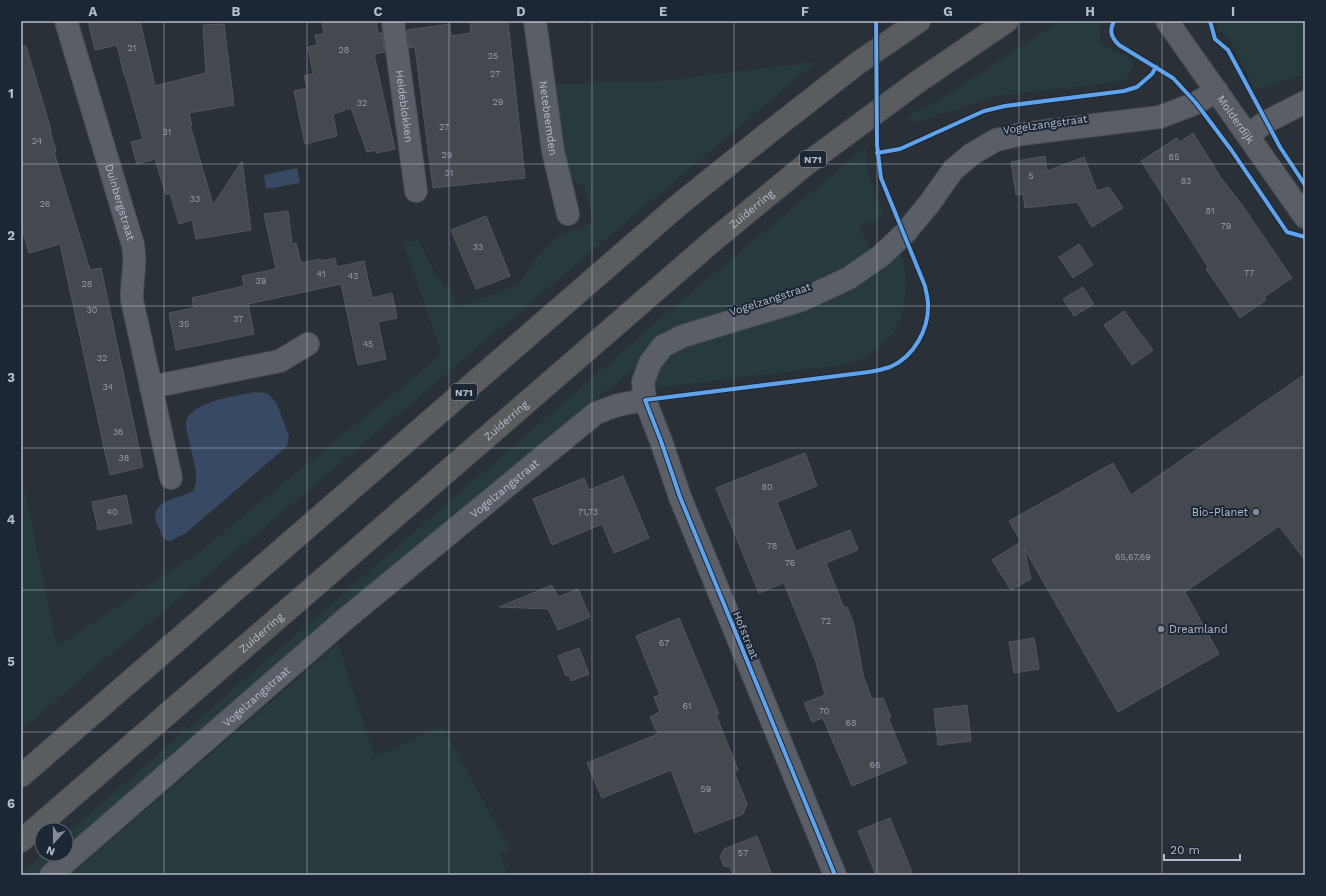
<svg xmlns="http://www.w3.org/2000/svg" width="1326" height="896" viewBox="0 0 1326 896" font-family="'Work Sans',sans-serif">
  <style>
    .green { fill: #273a3e }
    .water { fill: #384963 }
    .building { fill: #444950; stroke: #52575f }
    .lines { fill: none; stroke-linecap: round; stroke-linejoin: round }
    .street-casing { stroke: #484c53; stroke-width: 24 }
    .secondary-casing { stroke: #484c53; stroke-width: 24 }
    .highway-casing { stroke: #474c53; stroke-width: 24 }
    .street { stroke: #5a5e66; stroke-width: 22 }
    .secondary { stroke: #595d64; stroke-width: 22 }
    .highway { stroke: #5a5d60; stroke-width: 22 }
    .cycleway-casing { stroke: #1d2633; stroke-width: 6 }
    .cycleway { stroke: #60a3ed; stroke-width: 4 }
    .grid { fill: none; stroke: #b4bcc9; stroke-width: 1; stroke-opacity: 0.55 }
    .poi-dot { fill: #848b96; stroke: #1d2633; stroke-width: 1.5 }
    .labels { text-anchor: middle; stroke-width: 4; stroke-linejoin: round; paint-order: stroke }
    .number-label { font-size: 9px; fill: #989fab }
    .shield { fill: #1d2633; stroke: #878f9c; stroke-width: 1 }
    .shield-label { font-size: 10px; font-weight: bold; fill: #b4bcc9 }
    .street-label { font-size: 11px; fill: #b4bcc9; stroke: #1d2633 }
    .poi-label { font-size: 11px; fill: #b4bcc9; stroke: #1d2633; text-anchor: end }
    .neatline { fill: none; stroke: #b4bcc9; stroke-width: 1.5 }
    .grid-label { font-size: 13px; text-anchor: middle; font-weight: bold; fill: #b4bcc9 }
  </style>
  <rect width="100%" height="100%" fill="#2a3038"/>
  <g class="green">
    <path d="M1059,21H1102C1089,55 1123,45 1134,64L1125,81L996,96L922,120L914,122L909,120L910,115L919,109L932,105Z"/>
    <polygon points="1216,21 1305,21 1305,74 1255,90 1230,39 1218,29"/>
    <polygon points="816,62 204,578 83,677 21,731 21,472 57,647 198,553 442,354 403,243 418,240 435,274 460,306 518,285 534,261 559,236 594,222 584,187 571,180 562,153 552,84 651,82"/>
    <polygon points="866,147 867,172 884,215 859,227 871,251 837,272 805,287 654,340 643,353 636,368 586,406 66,853 66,834 661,318"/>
    <path d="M900,250C910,275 908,314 891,336C882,346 871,355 859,360C852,363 843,364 835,366L655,388C655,374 660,366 668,355Z"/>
    <polygon points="338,644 375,757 442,726 510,850 500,854 508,875 70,875"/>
    <polygon points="43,854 65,854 41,875 21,875 21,873"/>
  </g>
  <g class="water">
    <polygon points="297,168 300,183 266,189 264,175"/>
    <path d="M255,392L267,393L276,402L289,436L287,446L186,533L170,541C163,540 161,535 159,528C158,525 155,520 155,516C156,499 182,498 193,491L196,482V472L186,427C183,402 237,396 255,392Z"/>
  </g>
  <g class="building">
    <polygon points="88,21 140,21 155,86 206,73 203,25 224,24 234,105 189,113 192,125 190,125 213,205 242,161 251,230 196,239 192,220 179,224 170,193 166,195 155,159 137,164 131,142 143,139 125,75 124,75 117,45 95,50"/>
    <polygon points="322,21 376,21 378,33 382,33 385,52 374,54 395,149 376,153 376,150 367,152 351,108 333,114 337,136 305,144 294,91 307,88 304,76 313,74 308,47 317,45 315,35 324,34"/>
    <polygon points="483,21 508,21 525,178 433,188 415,47 409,48 407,30 450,24 451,36 471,33 470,22"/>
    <polygon points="26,46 51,130 50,130 56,151 54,152 90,270 101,268 143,467 110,475 60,244 29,253 21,225 21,47"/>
    <polygon points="1193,133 1221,178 1242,205 1292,278 1264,297 1266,300 1240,318 1206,269 1208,267 1141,161 1177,138 1180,142"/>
    <polygon points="1045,156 1047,171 1084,157 1097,191 1109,187 1123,208 1092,227 1077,202 1025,208 1023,194 1016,195 1011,162"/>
    <polygon points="288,211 292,244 296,243 301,263 320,259 321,261 335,258 337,267 364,261 372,298 392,293 397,318 378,322 386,359 358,365 341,284 248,304 254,334 176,350 169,313 194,308 192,298 244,286 242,276 276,269 264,214"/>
    <polygon points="486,216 510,276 476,289 451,230"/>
    <polygon points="1079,244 1093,265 1073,278 1059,257"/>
    <polygon points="1083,287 1094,304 1074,316 1063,299"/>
    <polygon points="1124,311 1153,350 1132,365 1104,325"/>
    <polygon points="1305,374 1305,560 1279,526 1185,592 1219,654 1118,712 1024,548 1031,579 1011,590 992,560 1021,542 1009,521 1113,463 1131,495"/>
    <polygon points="805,453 817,486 777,502 796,551 850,530 858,550 826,563 844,608 847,607 854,625 863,675 872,699 883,698 891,717 888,718 907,763 852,786 823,718 812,722 804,703 825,695 816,662 784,583 759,593 716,488"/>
    <polygon points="623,476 649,538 614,553 602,524 552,545 533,499 584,478 589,490"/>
    <polygon points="126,495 132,523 98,530 92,502"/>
    <polygon points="552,585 558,597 578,589 590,617 558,630 548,609 499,607"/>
    <polygon points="679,618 719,714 716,715 738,770 734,772 747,804 743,814 695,833 671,770 602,798 587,763 658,734 650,717 660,712 654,697 660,695 636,636"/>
    <polygon points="1034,638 1039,669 1014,673 1009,642"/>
    <polygon points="579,648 589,674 571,681 569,675 566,676 558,656"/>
    <polygon points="967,705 971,741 938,745 934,709"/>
    <polygon points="890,818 913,875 876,875 858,831"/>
    <polygon points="757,836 772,875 733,875 730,867 724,866 720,857 724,849"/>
  </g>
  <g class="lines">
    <defs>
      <g id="street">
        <path id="s1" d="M66,21L133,245C137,266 131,279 132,300L171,478"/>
        <path id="s2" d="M393,21L416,191"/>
        <path id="s3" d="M535,21L553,151L568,214"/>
        <polyline points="1248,135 1266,122 1305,102"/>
        <polyline points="151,387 280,361 308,344"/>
        <path id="s4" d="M51,875L343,621L596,413L618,405L645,400"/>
        <polyline points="835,875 680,497 661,441 645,400 643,382 650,363 663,346 683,336 802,300 849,278 882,255 905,233 929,204 953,170 972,154 996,140 1022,134 1160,117 1196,103 1217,91"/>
      </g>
      <g id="secondary">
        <path id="s5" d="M1167,21L1305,217"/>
      </g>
      <g id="highway">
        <polyline points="21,776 681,203 772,130 858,63 919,21"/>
        <path id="s6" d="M21,841L715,239L805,165L916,83L1007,21"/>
      </g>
    </defs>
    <use href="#street" class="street-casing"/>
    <use href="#secondary" class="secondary-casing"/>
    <use href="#highway" class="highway-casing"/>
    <use href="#street" class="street"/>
    <use href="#secondary" class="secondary"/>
    <use href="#highway" class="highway"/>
    <defs>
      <g id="cycleway">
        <path d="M1114,21C1109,31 1111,37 1119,45L1173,78L1196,103L1232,151L1287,232L1305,237"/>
        <polyline points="1210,21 1215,39 1228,50 1280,147 1305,185"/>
        <polyline points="877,153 900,149 984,111 1005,106 1124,91 1137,87 1152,74 1156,67"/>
        <path d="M835,875L680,497L661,441L645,400L869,372C876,371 884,369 890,367C914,357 929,329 928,304C928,298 926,292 925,286L881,178L877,145L876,21"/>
      </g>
    </defs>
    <use href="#cycleway" class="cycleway-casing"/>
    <use href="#cycleway" class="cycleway"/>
  </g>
  <path class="grid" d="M164,21V875M307,21V875M449,21V875M592,21V875M734,21V875M877,21V875M1019,21V875M1162,21V875M21,164H1305M21,306H1305M21,448H1305M21,590H1305M21,732H1305"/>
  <g class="poi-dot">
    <circle cx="1256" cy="512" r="4"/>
    <circle cx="1161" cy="629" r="4"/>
  </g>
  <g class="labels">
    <g class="number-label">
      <text x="132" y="51">21</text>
      <text x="344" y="53">28</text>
      <text x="493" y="59">25</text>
      <text x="495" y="77">27</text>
      <text x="498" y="105">29</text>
      <text x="362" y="106">32</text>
      <text x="444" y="130">27</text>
      <text x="167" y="135">31</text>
      <text x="37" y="144">24</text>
      <text x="447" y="158">29</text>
      <text x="1174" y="160">85</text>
      <text x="449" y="176">31</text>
      <text x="1031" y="179">5</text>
      <text x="1186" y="184">83</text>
      <text x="195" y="202">33</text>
      <text x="45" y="207">26</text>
      <text x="1210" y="214">81</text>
      <text x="1226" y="229">79</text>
      <text x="478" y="250">33</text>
      <text x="1249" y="276">77</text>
      <text x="321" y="277">41</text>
      <text x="353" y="279">43</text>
      <text x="261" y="284">39</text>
      <text x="87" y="287">28</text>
      <text x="92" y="313">30</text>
      <text x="238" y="322">37</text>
      <text x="184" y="327">35</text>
      <text x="368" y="347">45</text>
      <text x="102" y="361">32</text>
      <text x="108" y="390">34</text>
      <text x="118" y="435">36</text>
      <text x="124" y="461">38</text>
      <text x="767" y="490">80</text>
      <text x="112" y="515">40</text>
      <text x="588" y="515">71,73</text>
      <text x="772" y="549">78</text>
      <text x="1133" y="560">65,67,69</text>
      <text x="790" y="566">76</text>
      <text x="826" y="624">72</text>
      <text x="664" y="646">67</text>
      <text x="687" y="709">61</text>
      <text x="824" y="714">70</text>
      <text x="851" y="726">68</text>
      <text x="875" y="768">66</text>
      <text x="706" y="792">59</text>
      <text x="743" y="856">57</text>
    </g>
    <g class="shield">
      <rect x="800" y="151" width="26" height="16" rx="3"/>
      <rect x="451" y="384" width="26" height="16" rx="3"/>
    </g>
    <g class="shield-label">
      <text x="813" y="163">N71</text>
      <text x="464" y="396">N71</text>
    </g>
    <g class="street-label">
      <text dy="4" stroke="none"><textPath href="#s2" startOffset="86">Heideblokken</textPath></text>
      <text dy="4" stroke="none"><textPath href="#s3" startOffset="98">Netebeemden</textPath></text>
      <text dy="4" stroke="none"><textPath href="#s5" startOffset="120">Molderdijk</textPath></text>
      <text transform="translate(1045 124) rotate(-8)" y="4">Vogelzangstraat</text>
      <text dy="4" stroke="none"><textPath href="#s1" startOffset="189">Duinbergstraat</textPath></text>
      <text dy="4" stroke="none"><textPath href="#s6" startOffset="966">Zuiderring</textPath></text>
      <text transform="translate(770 299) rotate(-18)" y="4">Vogelzangstraat</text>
      <text dy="4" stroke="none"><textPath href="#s6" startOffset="642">Zuiderring</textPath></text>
      <text dy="4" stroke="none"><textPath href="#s4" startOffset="596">Vogelzangstraat</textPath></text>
      <text dy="4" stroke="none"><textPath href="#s6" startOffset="318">Zuiderring</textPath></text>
      <text transform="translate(746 635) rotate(68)" y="4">Hofstraat</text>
      <text dy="4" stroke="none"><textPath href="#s4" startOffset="272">Vogelzangstraat</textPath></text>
    </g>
    <g class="poi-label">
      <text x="1248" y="516">Bio-Planet</text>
      <text x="1169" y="633" text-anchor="start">Dreamland</text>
    </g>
  </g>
  <rect width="1326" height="896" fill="none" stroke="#1d2633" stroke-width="44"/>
  <g transform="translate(54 842) rotate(201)"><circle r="19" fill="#1d2633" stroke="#59626f"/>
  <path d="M0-3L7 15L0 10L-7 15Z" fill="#848b96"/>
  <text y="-6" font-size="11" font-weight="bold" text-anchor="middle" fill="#b4bcc9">N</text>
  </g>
  <path d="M1164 854v6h76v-6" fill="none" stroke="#b4bcc9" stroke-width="2"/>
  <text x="1170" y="854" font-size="12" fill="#b4bcc9" stroke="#1d2633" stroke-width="3" paint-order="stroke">20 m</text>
  <rect x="22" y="22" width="1282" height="852" class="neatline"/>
  <g class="grid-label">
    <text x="93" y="16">A</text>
    <text x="236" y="16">B</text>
    <text x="378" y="16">C</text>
    <text x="521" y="16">D</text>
    <text x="663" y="16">E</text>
    <text x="805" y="16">F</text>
    <text x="948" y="16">G</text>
    <text x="1090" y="16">H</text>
    <text x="1233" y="16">I</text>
    <text x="11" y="98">1</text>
    <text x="11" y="240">2</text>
    <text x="11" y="382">3</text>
    <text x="11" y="524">4</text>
    <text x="11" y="666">5</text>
    <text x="11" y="808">6</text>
  </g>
</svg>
